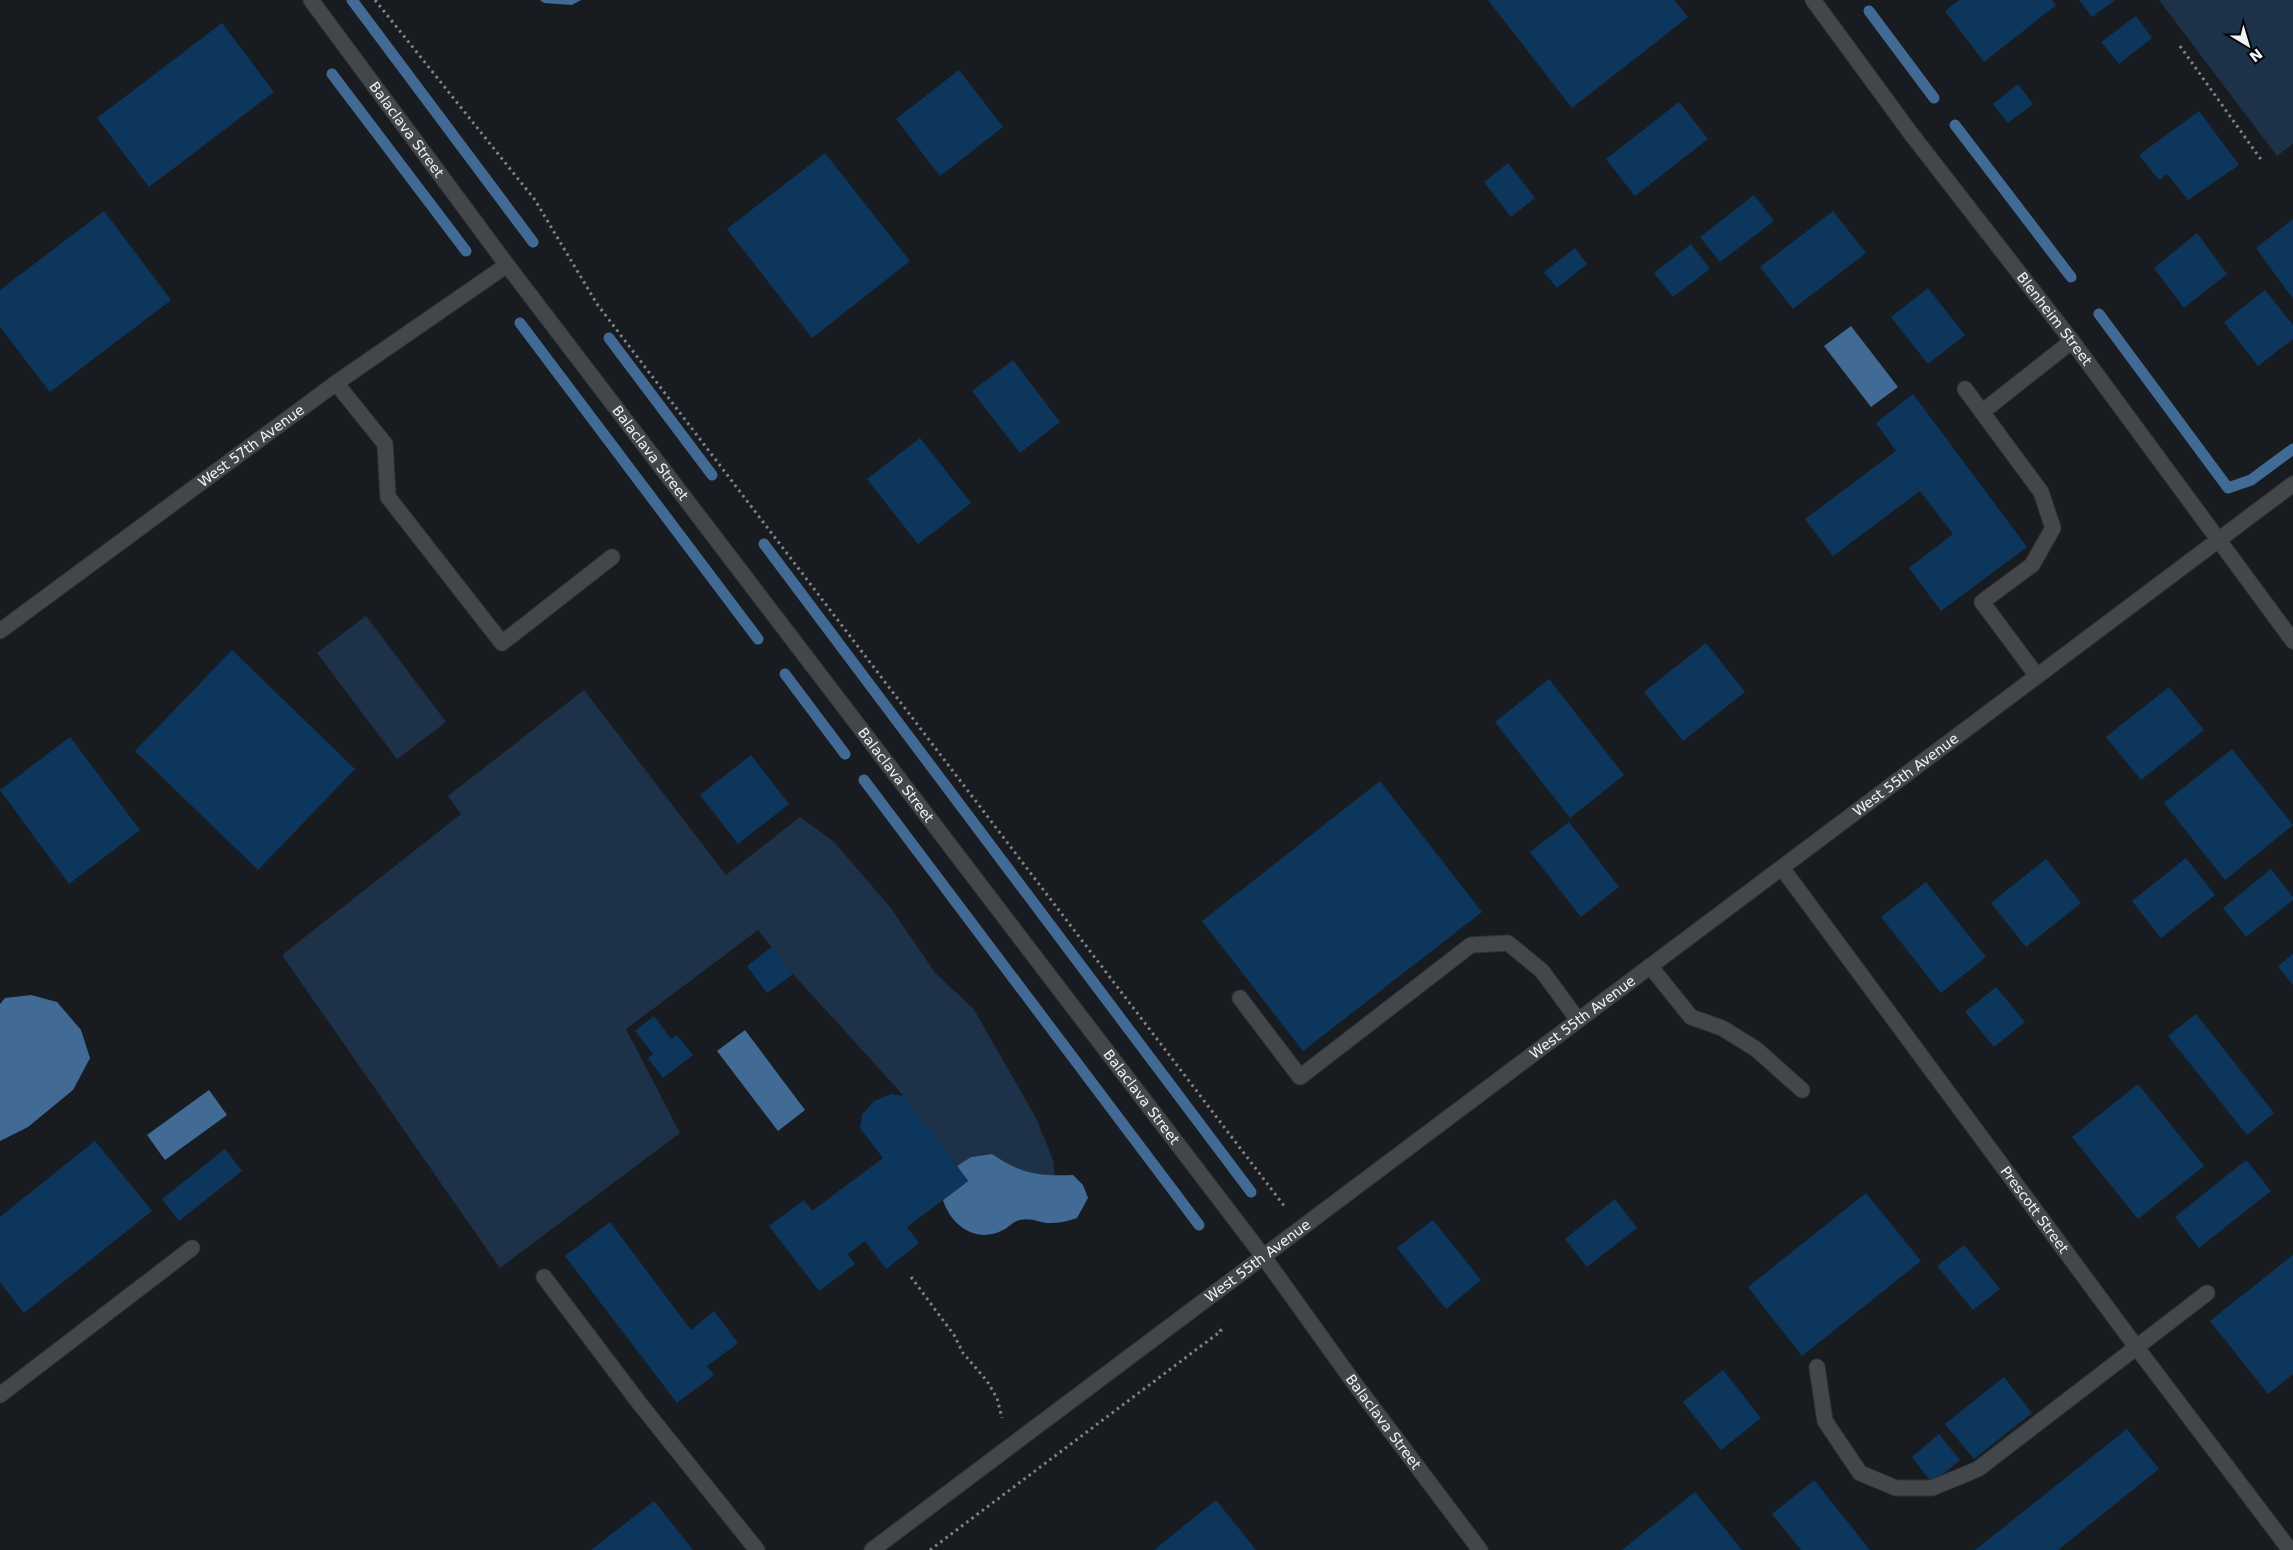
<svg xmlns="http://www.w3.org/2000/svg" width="2293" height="1550" viewBox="0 0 2293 1550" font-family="'DejaVu Sans',sans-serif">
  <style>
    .green { fill: #1d3248 }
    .water { fill: #416a94 }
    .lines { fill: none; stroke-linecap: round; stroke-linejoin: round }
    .stream { stroke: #416a94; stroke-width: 11 }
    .building { fill: #0d365d }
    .lane-casing { stroke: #333638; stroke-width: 17 }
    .street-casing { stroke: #333638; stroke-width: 17 }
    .path { stroke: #7f8386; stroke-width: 3; stroke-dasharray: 2.5 4; stroke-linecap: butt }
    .lane { stroke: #43474b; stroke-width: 15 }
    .street { stroke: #43474b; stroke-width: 15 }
    .labels { text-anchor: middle; stroke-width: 4.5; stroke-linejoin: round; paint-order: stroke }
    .street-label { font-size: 14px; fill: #f1f4f6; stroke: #050608 }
  </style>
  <rect width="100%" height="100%" fill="#181c20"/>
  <g class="green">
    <polygon points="2159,0 2293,0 2293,144 2277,156"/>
    <polygon points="366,616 446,722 397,759 317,653"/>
    <path d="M584,690L726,875L800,817L834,842L890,907L936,974L973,1008L1036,1118L1053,1160L1055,1175C1030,1176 1013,1169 992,1154L971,1157L957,1166L904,1096L793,974L758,930L626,1029L680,1133L500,1268L282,955L461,814L448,796Z"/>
  </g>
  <g class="water">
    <polygon points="540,0 581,0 572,5 544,3"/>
    <polygon points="1851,326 1898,387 1871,407 1824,346"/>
    <polygon points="31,995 57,1002 81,1030 90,1058 73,1090 28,1127 0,1141 0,1004 5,998"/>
    <polygon points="745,1030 805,1110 778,1131 717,1051"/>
    <polygon points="209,1090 227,1115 165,1160 147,1135"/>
    <path d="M992,1154C1021,1174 1038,1176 1073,1175L1083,1185L1088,1198L1077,1218C1069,1221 1059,1223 1050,1223C1040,1223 1031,1217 1020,1220C1014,1221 1009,1227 1003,1230C977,1244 951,1226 943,1200L968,1181L957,1166L971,1157Z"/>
  </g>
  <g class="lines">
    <g class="stream">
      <polyline points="352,0 533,242"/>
      <polyline points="1869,11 1934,98"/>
      <polyline points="332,74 466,251"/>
      <polyline points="1955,125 2071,277"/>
      <polyline points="2099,314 2228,488 2251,480 2293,449"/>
      <polyline points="520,323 758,639"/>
      <polyline points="609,338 712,475"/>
      <polyline points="764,544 1251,1192"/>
      <polyline points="785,674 845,754"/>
      <polyline points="864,780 1199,1225"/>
    </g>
  </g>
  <g class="building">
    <polygon points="1488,0 1674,0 1688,17 1572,108"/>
    <polygon points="1959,0 2052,0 2056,5 1984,62 1945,11"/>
    <polygon points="2079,0 2115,0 2092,17"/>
    <polygon points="2136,16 2152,38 2119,64 2101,42"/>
    <polygon points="222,23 274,92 149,187 97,118"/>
    <polygon points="959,70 1003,127 940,176 896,119"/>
    <polygon points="2018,84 2033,104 2008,123 1993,104"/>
    <polygon points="1679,102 1708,139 1635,196 1606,159"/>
    <polygon points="2199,111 2239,165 2188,200 2167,174 2159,180 2139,155"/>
    <polygon points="825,153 910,261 812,338 727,229"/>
    <polygon points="1508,163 1535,198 1511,217 1484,182"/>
    <polygon points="1754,195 1774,221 1720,262 1700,237"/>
    <polygon points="104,211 171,300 50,392 0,327 0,290"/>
    <polygon points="1833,211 1866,253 1793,309 1760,267"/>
    <polygon points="2293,219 2293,299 2256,248"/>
    <polygon points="2197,233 2227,274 2184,308 2154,268"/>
    <polygon points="1691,244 1710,269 1673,297 1654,273"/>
    <polygon points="1575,248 1587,264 1557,288 1544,272"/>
    <polygon points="1928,288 1965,335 1928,364 1891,317"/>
    <polygon points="2265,290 2293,325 2293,339 2258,366 2224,322"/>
    <polygon points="1013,360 1060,422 1020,453 972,391"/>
    <polygon points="1913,394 2027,547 1941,611 1909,568 1953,534 1920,491 1833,556 1805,519 1896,451 1876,423"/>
    <polygon points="920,438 971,503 918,544 867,479"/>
    <polygon points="1706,643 1745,692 1683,741 1644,692"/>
    <polygon points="232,650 355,769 258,870 135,751"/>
    <polygon points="1549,679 1624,775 1570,818 1495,722"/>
    <polygon points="2169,687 2204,730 2141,780 2106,737"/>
    <polygon points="70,737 140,830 69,884 0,790"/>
    <polygon points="2232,749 2293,825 2225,880 2164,803"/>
    <polygon points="751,755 789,804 738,844 700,795"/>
    <polygon points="1380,781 1482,912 1303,1051 1202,921"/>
    <polygon points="1569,822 1619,887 1581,917 1530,852"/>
    <polygon points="2186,858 2215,895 2161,938 2132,901"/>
    <polygon points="2046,859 2081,903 2026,947 1991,903"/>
    <polygon points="2271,869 2293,897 2293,900 2246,937 2223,908"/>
    <polygon points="1926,882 1986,957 1941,993 1881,917"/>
    <polygon points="772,947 793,974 767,993 747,966"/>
    <polygon points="2293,954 2293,985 2278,966"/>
    <polygon points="1996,987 2025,1022 1994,1047 1965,1012"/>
    <polygon points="2196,1014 2274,1113 2247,1135 2168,1036"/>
    <polygon points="654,1016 671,1039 677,1035 693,1055 663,1078 648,1058 653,1054 635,1031"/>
    <polygon points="2138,1084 2204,1166 2138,1219 2072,1137"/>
    <polygon points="892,1094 904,1096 968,1181 907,1227 919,1243 886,1269 865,1241 848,1254 855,1264 819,1291 769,1226 804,1200 812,1211 883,1158 860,1128 862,1115 874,1101"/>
    <polygon points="95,1141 152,1211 24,1313 0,1282 0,1217"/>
    <polygon points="225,1149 242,1171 179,1221 162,1199"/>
    <polygon points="2246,1160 2271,1191 2199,1248 2175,1217"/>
    <polygon points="1866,1193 1921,1261 1802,1356 1748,1287"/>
    <polygon points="1615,1199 1637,1228 1587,1267 1565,1239"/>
    <polygon points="1433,1220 1481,1280 1446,1309 1397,1248"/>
    <polygon points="610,1222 691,1330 714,1311 738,1343 707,1366 714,1375 677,1403 565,1256"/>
    <polygon points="1964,1245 2000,1289 1973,1310 1937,1266"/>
    <polygon points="2293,1255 2293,1374 2268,1394 2210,1321"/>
    <polygon points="1723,1370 1761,1418 1721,1450 1683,1402"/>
    <polygon points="2004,1377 2032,1413 1974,1459 1945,1424"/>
    <polygon points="2127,1429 2159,1469 2058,1550 1975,1550"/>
    <polygon points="1939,1434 1960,1460 1932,1483 1912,1457"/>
    <polygon points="1814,1480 1870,1550 1801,1550 1772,1514"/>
    <polygon points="1695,1492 1742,1550 1622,1550"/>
    <polygon points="1216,1500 1256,1550 1154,1550"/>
    <polygon points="654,1501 693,1550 591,1550"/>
  </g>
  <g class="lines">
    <defs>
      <g id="lane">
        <polyline points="336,383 385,444 388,497 502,643 612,557"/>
        <polyline points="1965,389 2041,492 2053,528 2032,565 1982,602 2037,676"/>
        <polyline points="1982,412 2072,341"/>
        <polyline points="1650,966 1691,1017 1722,1028 1756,1049 1802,1090"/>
        <polyline points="1240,998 1300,1077 1471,945 1508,943 1542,971 1578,1020"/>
        <polyline points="544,1277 640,1404 757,1550"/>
        <polyline points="1817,1367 1825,1421 1860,1473 1896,1488 1932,1488 1978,1469 2207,1293"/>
        <polyline points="0,1395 192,1248"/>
      </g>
      <g id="street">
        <path id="s1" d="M311,0L507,265L1263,1256L1352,1380L1480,1550"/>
        <path id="s2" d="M1813,0L1912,135L2072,341L2293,641"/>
        <path id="s3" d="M0,631L336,383L507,265"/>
        <path id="s4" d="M1782,868L2137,1348L2290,1550"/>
        <path id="s5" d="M872,1550L2293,484"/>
      </g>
    </defs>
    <use href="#lane" class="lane-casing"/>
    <use href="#street" class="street-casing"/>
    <g class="path">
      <polyline points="375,0 535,200 597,304 1285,1207"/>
      <polyline points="2180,46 2262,161"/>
      <polyline points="911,1277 954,1335 963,1353 987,1381 997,1398 1002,1418"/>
      <polyline points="930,1550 1221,1331 1217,1326"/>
    </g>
    <use href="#lane" class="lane"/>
    <use href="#street" class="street"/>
  </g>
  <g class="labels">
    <g class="street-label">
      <text dy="5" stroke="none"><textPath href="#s1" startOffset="161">Balaclava Street</textPath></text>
      <text dy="5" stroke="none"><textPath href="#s2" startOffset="400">Blenheim Street</textPath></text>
      <text dy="5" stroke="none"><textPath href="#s3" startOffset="312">West 57th Avenue</textPath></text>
      <text dy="5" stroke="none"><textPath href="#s1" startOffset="566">Balaclava Street</textPath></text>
      <text dy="5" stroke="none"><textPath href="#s5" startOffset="1292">West 55th Avenue</textPath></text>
      <text dy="5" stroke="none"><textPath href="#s1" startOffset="971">Balaclava Street</textPath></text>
      <text dy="5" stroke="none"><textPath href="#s5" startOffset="888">West 55th Avenue</textPath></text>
      <text dy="5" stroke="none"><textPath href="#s1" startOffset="1376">Balaclava Street</textPath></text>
      <text dy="5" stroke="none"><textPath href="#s4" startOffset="425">Prescott Street</textPath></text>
      <text dy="5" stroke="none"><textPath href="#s5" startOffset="482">West 55th Avenue</textPath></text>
      <text dy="5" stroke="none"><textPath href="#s1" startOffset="1781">Balaclava Street</textPath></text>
    </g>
  </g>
  <g transform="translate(2248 45) rotate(142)" stroke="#050608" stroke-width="4" paint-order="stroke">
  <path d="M0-4L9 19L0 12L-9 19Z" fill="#f1f4f6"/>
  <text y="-8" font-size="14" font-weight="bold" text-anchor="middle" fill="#f1f4f6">N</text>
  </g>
</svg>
